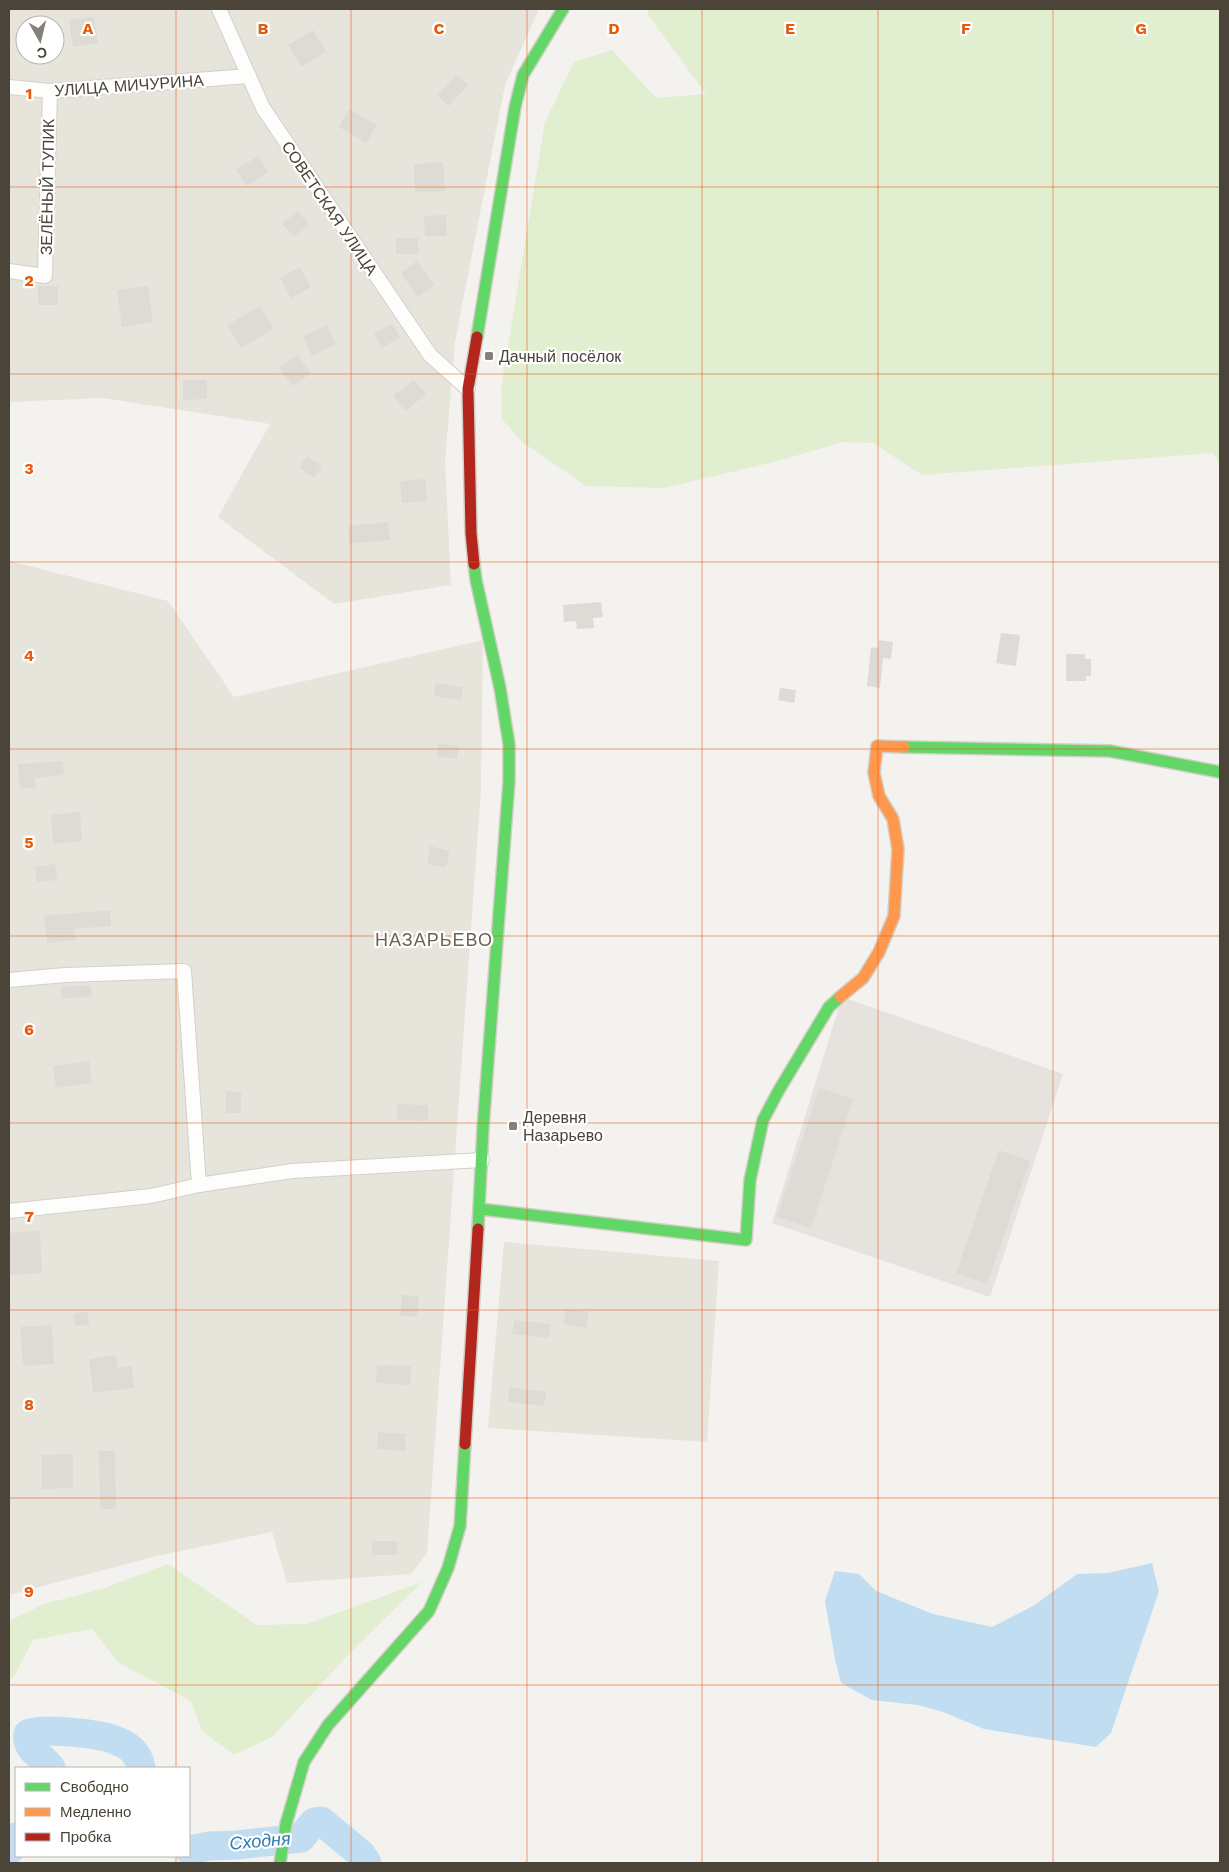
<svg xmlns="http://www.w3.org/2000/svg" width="1229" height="1872" viewBox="0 0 1229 1872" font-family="'Work Sans',sans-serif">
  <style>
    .residential { fill: #e7e4dc; fill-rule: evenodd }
    .industrial { fill: #e6e2de }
    .green { fill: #e1eecf }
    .water { fill: #c0ddf1 }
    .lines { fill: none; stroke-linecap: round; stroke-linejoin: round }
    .river { stroke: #c0ddf1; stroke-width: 29 }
    .building { fill: #dedbd6 }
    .street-casing { stroke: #d2d0cb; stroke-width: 16 }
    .fast-casing { stroke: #d3cfc5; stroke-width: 14 }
    .slow-casing { stroke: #d3cfc5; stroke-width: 14 }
    .jam-casing { stroke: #d3cfc5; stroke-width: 14 }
    .street { stroke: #fdfdfc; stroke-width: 14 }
    .fast { stroke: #63d668; stroke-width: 11 }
    .slow { stroke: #ff974d; stroke-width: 11 }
    .jam { stroke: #b3261e; stroke-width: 11 }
    .grid { fill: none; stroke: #e8590c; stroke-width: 1; stroke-opacity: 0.55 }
    .poi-dot { fill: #868178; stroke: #fff; stroke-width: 2 }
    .labels { text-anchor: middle; stroke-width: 4.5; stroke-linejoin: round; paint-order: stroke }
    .street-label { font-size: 16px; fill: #4b4439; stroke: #fff }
    .poi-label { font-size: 16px; fill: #4b4439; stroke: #fff; text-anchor: start }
    .neighbourhood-label { font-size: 18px; letter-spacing: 1px; fill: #6e6250; stroke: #fff }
    .water-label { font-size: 18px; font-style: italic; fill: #2e7ab2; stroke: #fff }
    .grid-label { font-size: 16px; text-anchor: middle; font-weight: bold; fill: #e8590c; stroke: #fff; stroke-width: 4.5; stroke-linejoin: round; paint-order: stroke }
  </style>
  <rect width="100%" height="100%" fill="#f4f2ee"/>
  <g class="residential">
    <path d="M9,9H539L505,85L455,342L445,462L451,585L334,604L218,517L270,424L103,398L9,402ZM25,25H55V55H25Z"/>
    <polygon points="9,561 168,601 234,697 483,640 481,788 427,1553 411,1574 287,1583 272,1532 157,1556 9,1595"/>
    <polygon points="504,1242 719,1261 707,1442 488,1428"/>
  </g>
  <polygon class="industrial" points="842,997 1063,1074 990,1297 772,1223"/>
  <g class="green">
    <polygon points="648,9 1220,9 1220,464 1213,453 922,475 873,443 842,442 782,460 664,488 586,486 522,442 502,419 501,388 545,122 574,62 612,50 656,98 706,94 648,15"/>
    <polygon points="168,1564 257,1625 307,1624 422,1582 350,1653 272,1737 234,1755 202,1731 191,1701 119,1663 92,1629 33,1640 13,1678 9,1679 9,1621 44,1604 102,1589"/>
  </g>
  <polygon class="water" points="1152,1563 1159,1591 1111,1733 1096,1747 984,1729 943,1712 918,1705 872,1700 841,1683 835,1659 825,1601 835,1571 859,1574 876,1591 933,1614 992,1627 1033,1606 1077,1574 1108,1573"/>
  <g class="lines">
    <g class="river">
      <path d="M51,1768C43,1756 25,1750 28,1734C38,1727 96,1734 109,1738C115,1740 125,1744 130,1748C136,1753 140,1761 141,1768"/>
      <polyline points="189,1850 209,1846 237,1845 301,1838 314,1822 321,1821 361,1854 367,1863"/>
      <polyline points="9,1851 16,1837"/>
    </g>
  </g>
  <g class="building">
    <polygon points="94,17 98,43 73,47 69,20"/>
    <polygon points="313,30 326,51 302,67 288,45"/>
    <polygon points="456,75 468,85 449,106 437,95"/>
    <polygon points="349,109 377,125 366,143 339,127"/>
    <polygon points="258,156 268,172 247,186 236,170"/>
    <polygon points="443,162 445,191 415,192 414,164"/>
    <polygon points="297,211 309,224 294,237 282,224"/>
    <polygon points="446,215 447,236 425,236 424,216"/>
    <rect x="396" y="238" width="22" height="16"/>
    <polygon points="417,261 434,285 418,297 401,273"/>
    <polygon points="300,267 311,287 291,298 280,278"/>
    <rect x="38" y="286" width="20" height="19"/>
    <polygon points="148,286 153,322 122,327 117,290"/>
    <polygon points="260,306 274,329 241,348 227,325"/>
    <polygon points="392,323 400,337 382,348 374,334"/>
    <polygon points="327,325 336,344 312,356 303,336"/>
    <polygon points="297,355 311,373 293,386 279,368"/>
    <polygon points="183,380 207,380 207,399 183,400"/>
    <polygon points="414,380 426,394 405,411 393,396"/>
    <polygon points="307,456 322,466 314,478 299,468"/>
    <polygon points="425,479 427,501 402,503 400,481"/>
    <polygon points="388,522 390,540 349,544 348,526"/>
    <polygon points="601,602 603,617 593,618 594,628 577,629 576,621 564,622 563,605"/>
    <polygon points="1001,633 1020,635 1016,666 996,663"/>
    <polygon points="879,640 893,642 891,659 883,658 880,688 867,686 871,647 878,648"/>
    <polygon points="1066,654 1085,654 1085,659 1091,659 1091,676 1086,676 1086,681 1066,681"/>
    <polygon points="435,683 463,687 461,700 434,696"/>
    <polygon points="780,688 796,690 794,703 778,700"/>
    <polygon points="438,744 459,746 457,759 437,756"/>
    <polygon points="63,761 64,775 35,778 36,788 20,789 18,764"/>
    <polygon points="80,812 82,841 53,844 51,815"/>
    <polygon points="430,846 450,851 446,868 427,864"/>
    <polygon points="55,864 57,880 37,882 35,867"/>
    <polygon points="110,910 111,926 74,929 76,940 47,943 44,916"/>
    <polygon points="91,985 92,996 62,999 61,987"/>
    <polygon points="89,1061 92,1083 56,1088 53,1066"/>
    <polygon points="819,1088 853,1099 811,1228 777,1217"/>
    <polygon points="226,1091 241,1092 241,1113 226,1113"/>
    <polygon points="397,1104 428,1105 428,1121 397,1120"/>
    <polygon points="999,1150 1030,1161 987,1284 956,1273"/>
    <polygon points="40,1231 42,1273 9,1275 9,1233"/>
    <polygon points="402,1295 419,1296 417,1317 400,1316"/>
    <polygon points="566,1309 589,1312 586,1328 563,1324"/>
    <polygon points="88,1312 89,1325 75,1326 74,1313"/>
    <polygon points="514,1320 551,1324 549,1338 512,1334"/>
    <polygon points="52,1325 54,1364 23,1366 20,1327"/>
    <polygon points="116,1355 118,1368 132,1366 134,1388 93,1393 89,1359"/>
    <polygon points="377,1365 411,1366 410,1385 376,1383"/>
    <polygon points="509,1387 546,1392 544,1406 508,1402"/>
    <polygon points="378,1432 406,1434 405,1451 377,1449"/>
    <polygon points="99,1451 115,1451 116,1509 100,1509"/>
    <polygon points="73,1454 73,1488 42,1489 42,1455"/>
    <rect x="372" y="1541" width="25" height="14"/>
  </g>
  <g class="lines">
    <defs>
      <g id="street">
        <polyline points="219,9 263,108 430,355 468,389"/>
        <polyline points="9,87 50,91 249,76"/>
        <polyline points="9,271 45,276 50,91"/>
        <polyline points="9,980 65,975 184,971 199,1185"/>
        <polyline points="9,1211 151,1196 199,1185 292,1171 482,1160"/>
      </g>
      <g id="fast">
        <polyline points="477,337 515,107 523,75 563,9"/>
        <polyline points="474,564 476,580 500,688 509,744 509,781 483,1128 478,1229"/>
        <polyline points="904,747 1110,751 1220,772"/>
        <polyline points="480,1209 746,1240 750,1180 763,1120 779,1090 829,1007 840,997"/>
        <polyline points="280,1863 286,1824 304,1762 328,1725 429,1611 448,1568 460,1526 465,1444"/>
      </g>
      <polyline id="slow" points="840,997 863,978 879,952 894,916 898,849 893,819 879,796 874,773 877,746 904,747"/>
      <g id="jam">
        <polyline points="474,564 471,533 468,389 477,337"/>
        <polyline points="465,1444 478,1229"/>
      </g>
    </defs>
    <use href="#street" class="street-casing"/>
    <use href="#fast" class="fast-casing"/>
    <use href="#slow" class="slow-casing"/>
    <use href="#jam" class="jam-casing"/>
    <use href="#street" class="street"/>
    <use href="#fast" class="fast"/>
    <use href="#slow" class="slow"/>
    <use href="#jam" class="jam"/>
  </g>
  <path class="grid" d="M176,9V1768M351,9V1863M527,9V1863M702,9V1863M878,9V1863M1053,9V1863M9,187H1220M9,374H1220M9,562H1220M9,749H1220M9,936H1220M9,1123H1220M9,1310H1220M9,1498H1220M9,1685H1220M176,1856V1863"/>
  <g class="poi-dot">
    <rect x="484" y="351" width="10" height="10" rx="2.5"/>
    <rect x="508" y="1121" width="10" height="10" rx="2.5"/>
  </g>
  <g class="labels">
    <g class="street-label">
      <text transform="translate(129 85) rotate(-4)" y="6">УЛИЦА МИЧУРИНА</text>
      <text transform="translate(47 187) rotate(-89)" y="6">ЗЕЛЁНЫЙ ТУПИК</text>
      <text transform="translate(330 208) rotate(56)" y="6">СОВЕТСКАЯ УЛИЦА</text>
    </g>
    <g class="poi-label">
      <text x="499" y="362">Дачный посёлок</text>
      <text x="523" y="1123">Деревня<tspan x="523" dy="18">Назарьево</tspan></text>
    </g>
    <g class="neighbourhood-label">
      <text x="434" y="946">НАЗАРЬЕВО</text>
    </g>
    <g class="water-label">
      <text transform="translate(260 1841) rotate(-5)" y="6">Сходня</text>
    </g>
  </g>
  <g class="grid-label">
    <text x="88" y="34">A</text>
    <text x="263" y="34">B</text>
    <text x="439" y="34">C</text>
    <text x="614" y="34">D</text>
    <text x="790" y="34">E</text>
    <text x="966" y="34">F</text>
    <text x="1141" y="34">G</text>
    <text x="29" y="99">1</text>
    <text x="29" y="286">2</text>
    <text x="29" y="474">3</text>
    <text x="29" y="661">4</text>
    <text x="29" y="848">5</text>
    <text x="29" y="1035">6</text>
    <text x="29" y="1222">7</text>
    <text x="29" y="1410">8</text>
    <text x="29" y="1597">9</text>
  </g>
  <rect width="1229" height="1872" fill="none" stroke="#4b4439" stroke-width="20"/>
  <rect x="15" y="1767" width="175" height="90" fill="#ffffff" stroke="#b7b4b0"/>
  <rect x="25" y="1783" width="25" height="8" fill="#63d668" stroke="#b7b4b0"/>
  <text x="60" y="1792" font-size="15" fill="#4b4439">Свободно</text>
  <rect x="25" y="1808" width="25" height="8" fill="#ff974d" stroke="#b7b4b0"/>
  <text x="60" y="1817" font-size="15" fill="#4b4439">Медленно</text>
  <rect x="25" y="1833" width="25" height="8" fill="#b3261e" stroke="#b7b4b0"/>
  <text x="60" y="1842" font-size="15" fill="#4b4439">Пробка</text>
  <g transform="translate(40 40) rotate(172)"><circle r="24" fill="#ffffff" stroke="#b7b4b0"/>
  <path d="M0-4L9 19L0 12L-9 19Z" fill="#868178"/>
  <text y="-8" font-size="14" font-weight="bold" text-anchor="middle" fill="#4b4439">С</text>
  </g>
</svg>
